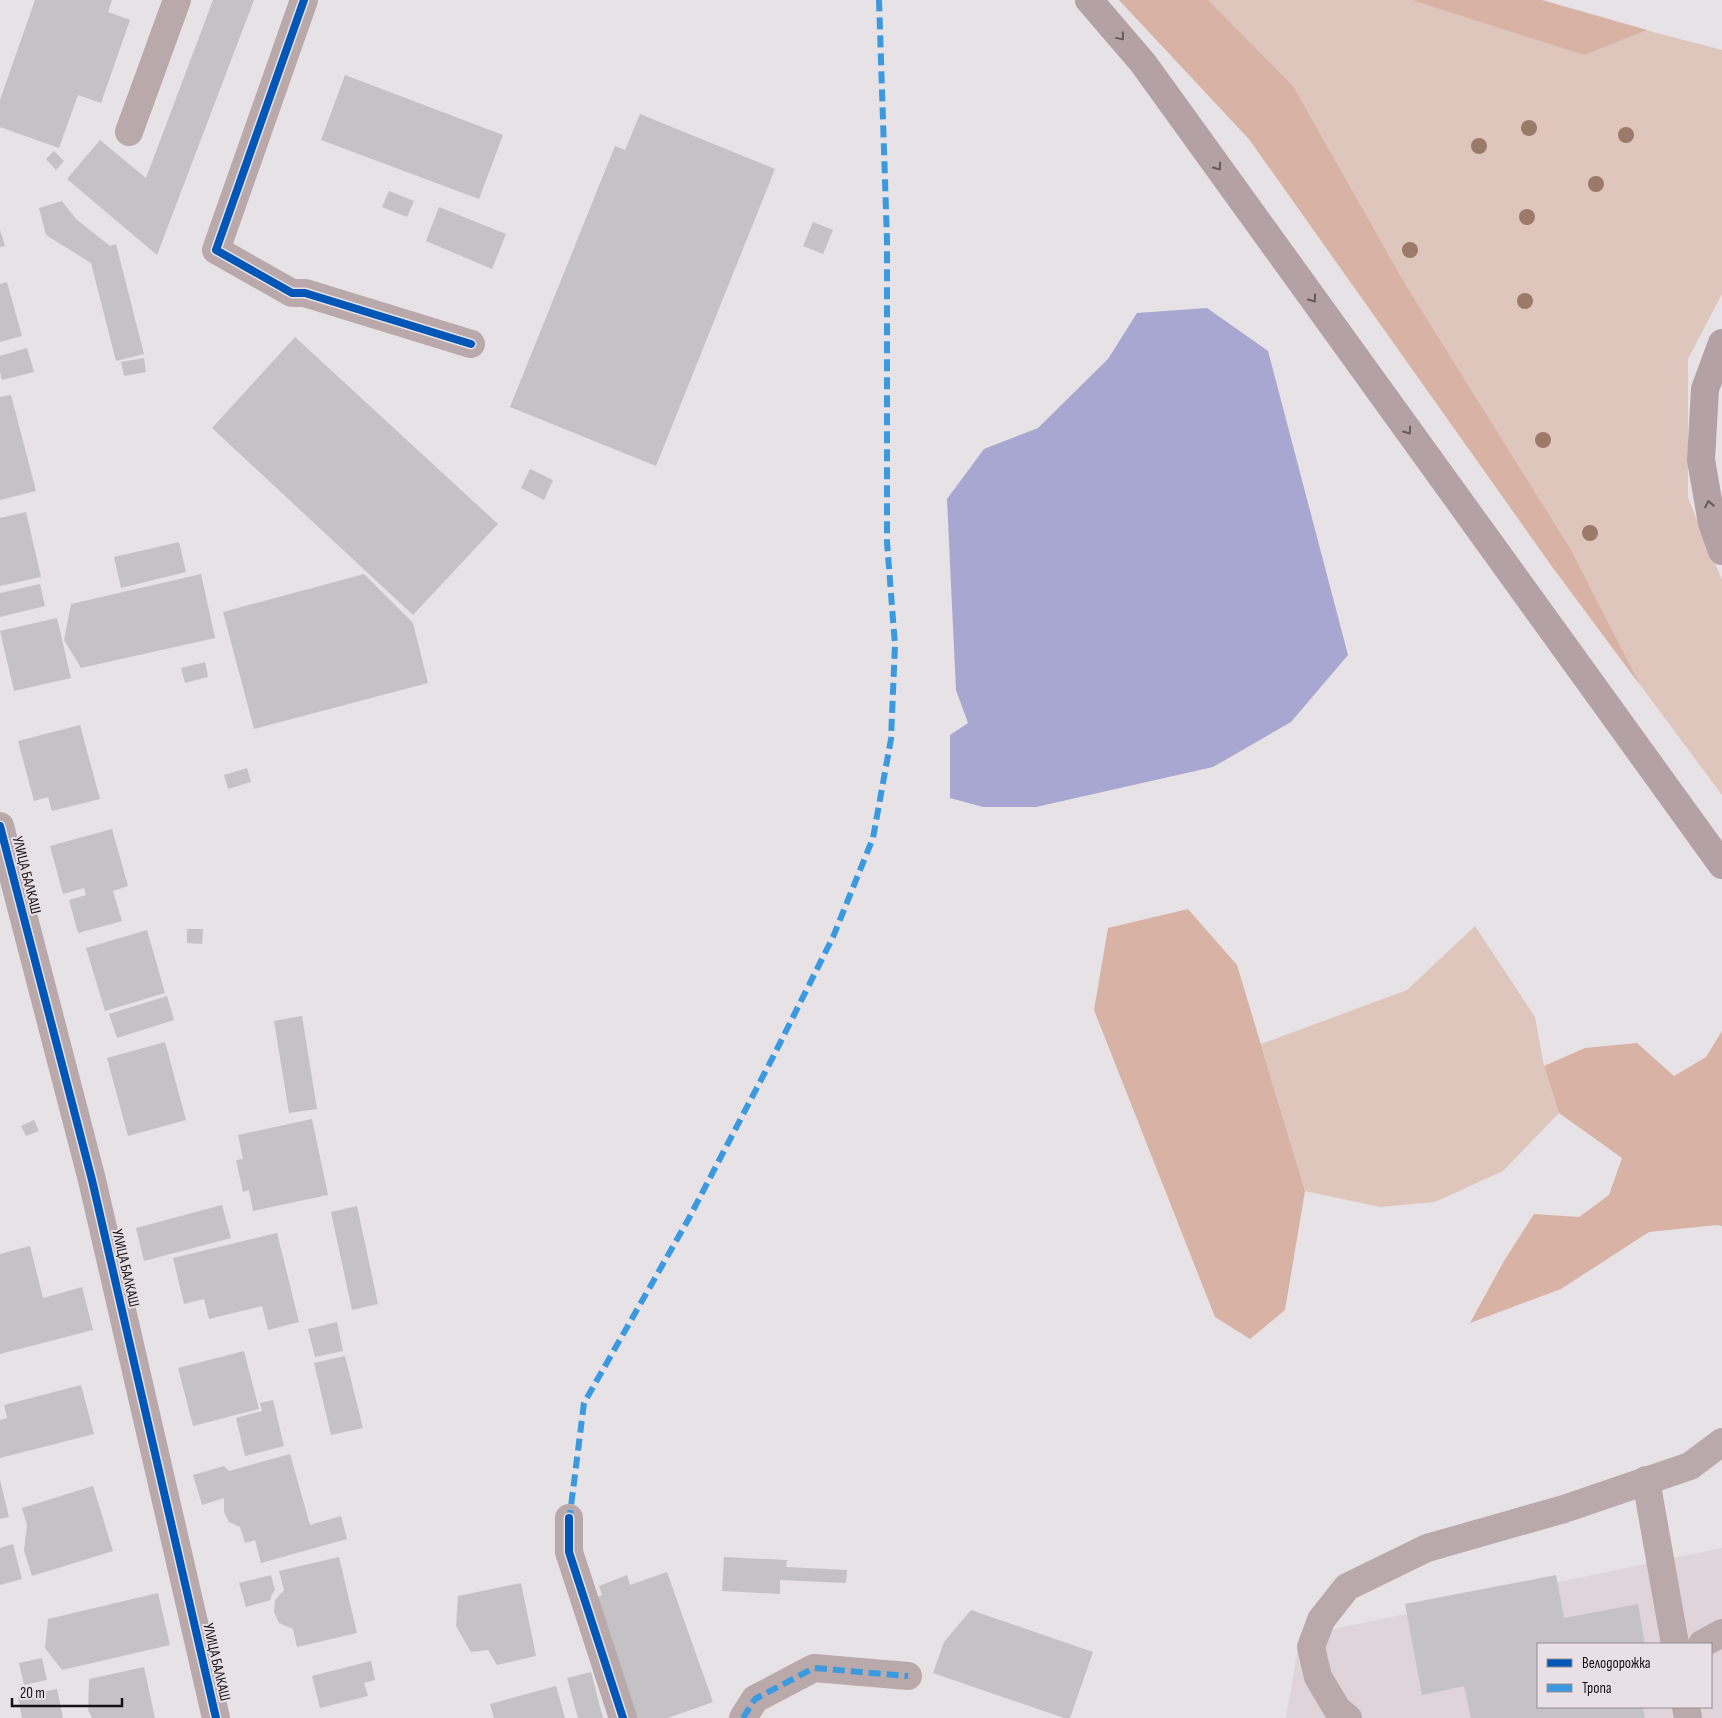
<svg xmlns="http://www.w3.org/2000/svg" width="1722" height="1718" viewBox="0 0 1722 1718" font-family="'Sofia Sans Condensed',sans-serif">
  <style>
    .built { fill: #dfd4da; fill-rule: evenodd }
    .green { fill: #dfc6bd }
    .forest { fill: #d8b3a5 }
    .water { fill: #a8a7d1 }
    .building { fill: #c5c2c5 }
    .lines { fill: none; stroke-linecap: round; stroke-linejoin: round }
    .minor { stroke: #b9a9aa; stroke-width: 28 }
    .highway { stroke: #b4a1a5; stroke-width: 28 }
    .quiet { stroke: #3b9adf; stroke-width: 6; stroke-dasharray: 12 6; stroke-linecap: butt }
    .cycleway-casing { stroke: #e9e0e5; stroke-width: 11 }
    .cycleway { stroke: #0057b8; stroke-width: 8 }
    .tree { fill: #9c7a69 }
    .oneway { stroke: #655a5d }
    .labels { text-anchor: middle; stroke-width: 4; stroke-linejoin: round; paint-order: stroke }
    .street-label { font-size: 15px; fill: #161315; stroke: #e9e0e5 }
  </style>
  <rect width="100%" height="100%" fill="#e7e2e5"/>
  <path class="built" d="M1722,1548V1718H1286L1300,1636ZM1538,1644H1711V1707H1538Z"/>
  <g class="green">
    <polygon points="1119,0 1531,0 1722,50 1722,294 1688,359 1688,498 1722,580 1722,795 1551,565 1249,139"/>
    <polygon points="1475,926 1535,1017 1544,1066 1559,1113 1503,1171 1435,1202 1380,1207 1305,1191 1261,1044 1407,990"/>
  </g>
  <g class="forest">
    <polygon points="1119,0 1208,0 1293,86 1405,284 1571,550 1640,685 1551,565 1249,139"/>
    <polygon points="1412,0 1542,0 1647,30 1584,55"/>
    <polygon points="1188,909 1237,965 1305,1191 1285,1310 1250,1339 1215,1317 1094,1010 1108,928"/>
    <polygon points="1722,1031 1722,1226 1717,1225 1649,1232 1561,1289 1470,1323 1504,1261 1534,1214 1579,1217 1609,1195 1622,1158 1559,1113 1544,1066 1585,1048 1637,1043 1674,1076 1706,1057"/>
  </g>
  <polygon class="water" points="1207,308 1268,351 1348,655 1291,722 1213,767 1036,807 983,807 950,798 950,735 968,723 956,690 947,499 984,449 1038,428 1108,359 1137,313"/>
  <g class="building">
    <polygon points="35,0 112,0 108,12 130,20 101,103 78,95 59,148 0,127 0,100"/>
    <polygon points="213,0 254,0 157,255 67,179 100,140 146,178"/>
    <polygon points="345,75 503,135 479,199 321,140"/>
    <polygon points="640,114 775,169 656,466 510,407 615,146 625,150"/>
    <polygon points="54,151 64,161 56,170 46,159"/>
    <polygon points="389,191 414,201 407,217 382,207"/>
    <polygon points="62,201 76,219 110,246 116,244 144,354 116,361 91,263 46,235 39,208"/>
    <polygon points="439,207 506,234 492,269 426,241"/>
    <polygon points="813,222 833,230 823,254 803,246"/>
    <polygon points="0,230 5,246 0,247"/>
    <polygon points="7,282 22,336 0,342 0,284"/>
    <polygon points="295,337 498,524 413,615 212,428"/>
    <polygon points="27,348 34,372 2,380 0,372 0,356"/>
    <polygon points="144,358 146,372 124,376 121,362"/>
    <polygon points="11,395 36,491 0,500 0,397"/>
    <polygon points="530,469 553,480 544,500 521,488"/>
    <polygon points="26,512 41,577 0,586 0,518"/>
    <polygon points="179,542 186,572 121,588 114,557"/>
    <polygon points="201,574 215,638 81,668 64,640 71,604"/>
    <polygon points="364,574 413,623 428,683 254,729 223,612"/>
    <polygon points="40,584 45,606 0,617 0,593"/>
    <polygon points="57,618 71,678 14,691 0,631"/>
    <polygon points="205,662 208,677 185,683 181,668"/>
    <polygon points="80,725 100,799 52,811 48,797 34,801 18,741"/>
    <polygon points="247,768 251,782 228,789 224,775"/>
    <polygon points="112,829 128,886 113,891 122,921 78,933 69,900 86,895 84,888 63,894 50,846"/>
    <polygon points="187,929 203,929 202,944 187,943"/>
    <polygon points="147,930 165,993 105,1011 86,948"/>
    <polygon points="167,996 174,1020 117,1038 109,1014"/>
    <polygon points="302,1016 317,1109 289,1113 274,1021"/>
    <polygon points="165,1042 186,1120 128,1136 107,1058"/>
    <polygon points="312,1119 328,1195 253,1211 249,1190 243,1192 236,1160 243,1159 238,1135"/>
    <polygon points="34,1120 39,1131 26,1136 21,1126"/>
    <polygon points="222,1205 231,1238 144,1261 136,1228"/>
    <polygon points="357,1206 378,1304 352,1310 331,1212"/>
    <polygon points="277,1233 299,1322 268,1330 262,1306 209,1319 204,1299 184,1304 173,1258"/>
    <polygon points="30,1246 43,1298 82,1287 93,1330 0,1354 0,1254"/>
    <polygon points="337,1322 343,1351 315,1357 308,1329"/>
    <polygon points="244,1351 259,1409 193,1426 178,1368"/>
    <polygon points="345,1356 363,1428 331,1435 314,1363"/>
    <polygon points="81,1385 94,1434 0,1458 0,1420 7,1418 4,1405"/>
    <polygon points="273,1400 284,1446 245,1456 236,1418 262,1411 260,1403"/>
    <polygon points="290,1454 310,1525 341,1516 347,1539 261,1563 255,1540 245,1543 240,1527 229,1522 224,1512 224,1498 202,1505 193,1475 224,1466 229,1471"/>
    <polygon points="0,1480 9,1517 0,1519"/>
    <polygon points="93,1486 113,1551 32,1576 24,1550 27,1525 22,1508"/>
    <polygon points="13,1544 22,1579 0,1585 0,1548"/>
    <polygon points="339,1557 357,1633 297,1647 293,1629 279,1623 274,1612 275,1600 284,1590 279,1571"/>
    <polygon points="724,1557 787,1560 786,1567 847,1570 846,1583 780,1580 780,1594 722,1591"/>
    <polygon points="667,1572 713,1702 668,1718 637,1718 594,1598 602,1595 599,1586 627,1575 630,1585"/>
    <polygon points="271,1575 275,1590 271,1596 271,1600 246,1607 239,1583"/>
    <polygon points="1556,1575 1564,1618 1638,1604 1645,1644 1538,1644 1538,1707 1643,1707 1645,1718 1471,1718 1464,1686 1422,1695 1405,1604"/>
    <polygon points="521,1583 536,1656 497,1665 488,1650 471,1652 456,1626 458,1596"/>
    <polygon points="158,1593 170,1645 62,1670 45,1648 48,1619"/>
    <polygon points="971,1610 1093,1652 1070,1718 1064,1718 933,1673 944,1642"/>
    <polygon points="42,1658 47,1680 24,1685 19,1663"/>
    <polygon points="371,1661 375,1680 364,1683 368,1696 320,1708 312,1676"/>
    <polygon points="144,1667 155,1718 92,1718 88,1710 89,1679"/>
    <polygon points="591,1672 603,1718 578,1718 567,1678"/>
    <polygon points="556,1686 565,1718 494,1718 490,1704"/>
    <polygon points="57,1689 63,1718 22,1718 18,1697"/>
  </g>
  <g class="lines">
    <g class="minor">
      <polyline points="304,0 216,250 292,293 305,293 471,344"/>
      <polyline points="129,132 177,0"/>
      <polyline points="0,826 92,1180 216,1718"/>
      <polyline points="1646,1480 1675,1644"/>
      <polyline points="569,1518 569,1552 623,1718"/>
      <polyline points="1702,1644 1722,1633"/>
      <polyline points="1686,1707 1688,1718"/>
      <polyline points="743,1718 755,1699 814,1668 908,1676"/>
      <polyline points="1348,1718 1337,1709 1318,1677 1311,1647 1321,1620 1347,1587 1427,1548 1564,1509 1690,1466 1722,1442"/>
    </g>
    <g class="highway">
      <polyline points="1089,0 1143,63 1722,865"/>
      <polyline points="1722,343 1705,389 1701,460 1712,523 1722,551"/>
    </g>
    <g class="quiet">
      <polyline points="569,1522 584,1403 688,1220 774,1055 833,937 873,838 891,739 895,645 887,542 887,240 879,0"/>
      <polyline points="743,1718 755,1699 814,1668 908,1676"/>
    </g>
    <defs>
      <g id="cycleway">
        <polyline points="304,0 216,250 292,293 305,293 471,344"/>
        <polyline points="0,826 92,1180 216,1718"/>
        <polyline points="569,1518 569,1552 623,1718"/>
      </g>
    </defs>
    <use href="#cycleway" class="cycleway-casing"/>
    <use href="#cycleway" class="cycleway"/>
  </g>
  <g class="tree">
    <circle cx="1529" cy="128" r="8"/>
    <circle cx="1626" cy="135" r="8"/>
    <circle cx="1479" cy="146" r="8"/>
    <circle cx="1596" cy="184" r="8"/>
    <circle cx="1527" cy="217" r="8"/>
    <circle cx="1410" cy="250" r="8"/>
    <circle cx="1525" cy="301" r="8"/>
    <circle cx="1543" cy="440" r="8"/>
    <circle cx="1590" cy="533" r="8"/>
  </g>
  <defs><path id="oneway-chevron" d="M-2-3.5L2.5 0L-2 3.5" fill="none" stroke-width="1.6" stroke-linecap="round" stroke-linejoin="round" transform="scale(1.25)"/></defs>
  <g class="oneway">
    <use href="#oneway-chevron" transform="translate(1121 37) rotate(50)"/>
    <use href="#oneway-chevron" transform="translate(1218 167) rotate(54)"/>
    <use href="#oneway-chevron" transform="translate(1313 299) rotate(54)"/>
    <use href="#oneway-chevron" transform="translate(1408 431) rotate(54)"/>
    <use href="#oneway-chevron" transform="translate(1709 504) rotate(-100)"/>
  </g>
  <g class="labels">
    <g class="street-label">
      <text transform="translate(27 875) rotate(76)" y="5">УЛИЦА БАЛКАШ</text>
      <text transform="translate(126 1268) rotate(77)" y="5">УЛИЦА БАЛКАШ</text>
      <text transform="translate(217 1662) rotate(77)" y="5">УЛИЦА БАЛКАШ</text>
    </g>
  </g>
  <rect x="1537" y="1643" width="175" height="65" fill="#e9e0e5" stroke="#958e92"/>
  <rect x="1547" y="1659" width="25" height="8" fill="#0057b8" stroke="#958e92"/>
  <text x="1582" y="1668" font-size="15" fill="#161315">Велодорожка</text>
  <rect x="1547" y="1684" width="25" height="8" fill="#3b9adf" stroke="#958e92"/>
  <text x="1582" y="1693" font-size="15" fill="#161315">Тропа</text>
  <path d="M12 1698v8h110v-8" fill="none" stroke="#161315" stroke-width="2.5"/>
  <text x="20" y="1698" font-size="15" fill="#161315" stroke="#e9e0e5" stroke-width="4" paint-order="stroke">20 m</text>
</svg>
